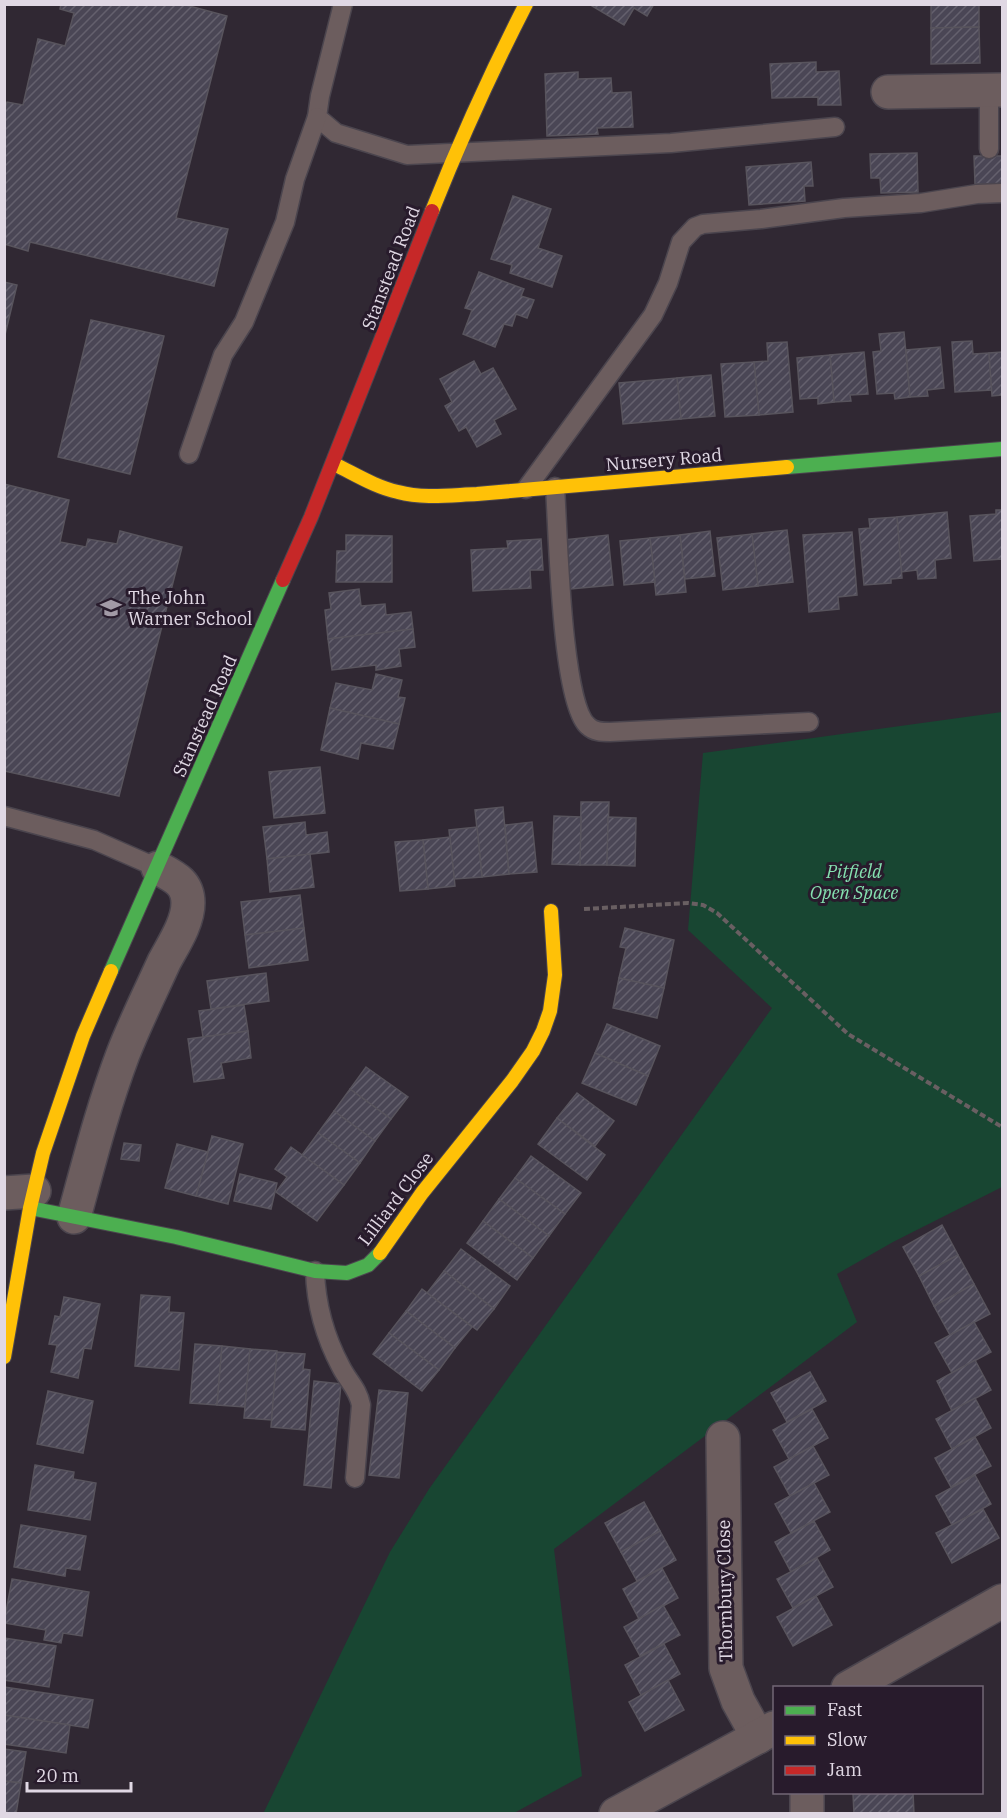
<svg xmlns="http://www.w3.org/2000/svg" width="1007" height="1818" viewBox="0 0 1007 1818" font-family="'IBM Plex Serif',serif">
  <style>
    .park { fill: #184632 }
    .building { fill: url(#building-hatch); stroke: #58545d; stroke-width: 1.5 }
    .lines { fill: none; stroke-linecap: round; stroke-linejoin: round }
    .lane-casing { stroke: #4b454e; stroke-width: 21 }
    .street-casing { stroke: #4b454e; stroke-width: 36 }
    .fast-casing { stroke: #4b454e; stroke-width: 16 }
    .slow-casing { stroke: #4b454e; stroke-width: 16 }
    .jam-casing { stroke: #4b454e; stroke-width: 16 }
    .path { stroke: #695f62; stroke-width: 4; stroke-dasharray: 6 3; stroke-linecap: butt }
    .lane { stroke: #6c5d5e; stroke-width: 18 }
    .street { stroke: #6c5d5e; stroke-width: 33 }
    .fast { stroke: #4caf50; stroke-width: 14 }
    .slow { stroke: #ffc107; stroke-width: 14 }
    .jam { stroke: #c62828; stroke-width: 14 }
    .labels { text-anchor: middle; stroke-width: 6; stroke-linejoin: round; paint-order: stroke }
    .street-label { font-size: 18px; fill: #e0d8e4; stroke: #281b2c }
    .poi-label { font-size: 18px; fill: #e0d8e4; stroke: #281b2c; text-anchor: start }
    .park-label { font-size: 18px; font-style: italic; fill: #85e1b0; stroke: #281b2c }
  </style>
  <defs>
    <pattern id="building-hatch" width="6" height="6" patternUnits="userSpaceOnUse" patternTransform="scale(1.5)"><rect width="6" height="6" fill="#4a4655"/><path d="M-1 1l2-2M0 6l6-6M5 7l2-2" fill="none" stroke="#64606d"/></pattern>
  </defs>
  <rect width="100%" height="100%" fill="#302833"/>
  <polygon class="park" points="1002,712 1002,1187 893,1242 837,1274 857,1322 554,1549 582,1776 514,1813 263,1814 390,1552 429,1489 772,1008 688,930 703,753"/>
  <g class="building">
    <polygon points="61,4 182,4 227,16 176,218 228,229 214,286 30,242 28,251 4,244 4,110 7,102 23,105 38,39 65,46 74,13 60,9"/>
    <polygon points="593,4 654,4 647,16 634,8 624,25 592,6"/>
    <polygon points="931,4 979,4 979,27 931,28"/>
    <polygon points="979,27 980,63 931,64 931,28"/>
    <polygon points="816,62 816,72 839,71 841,105 818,105 818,97 772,98 770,64"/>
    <polygon points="578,72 578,79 611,78 612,93 631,92 633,127 597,128 598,134 547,136 545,74"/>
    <polygon points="917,153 918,192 881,193 880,178 871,178 870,154"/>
    <polygon points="974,156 1002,156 1002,184 975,184"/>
    <polygon points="811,162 813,186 804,186 805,201 749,205 746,167"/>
    <polygon points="513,196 551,209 538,248 562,256 552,287 510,273 512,265 491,259"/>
    <polygon points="479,272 524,289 521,296 534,300 527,318 516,314 512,326 504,324 495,347 463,334 472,310 465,308"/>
    <polygon points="4,282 17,285 4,339"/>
    <polygon points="91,320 164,336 130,474 58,457"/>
    <polygon points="904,332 910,397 895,399 894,393 877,394 873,352 881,351 879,334"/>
    <polygon points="972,341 973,354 989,353 992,390 955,392 952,342"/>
    <polygon points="787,342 793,412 759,415 754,362 768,361 767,343"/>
    <polygon points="940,347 944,388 927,390 928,396 910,397 906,350"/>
    <polygon points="864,352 868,394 850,395 851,401 834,402 830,355"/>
    <polygon points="1002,352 1002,395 992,396 989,353"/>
    <polygon points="830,355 834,402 818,404 818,398 800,399 797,358"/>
    <polygon points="474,361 481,374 493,368 516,409 494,420 501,434 477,447 466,427 459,431 445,406 452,402 440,379"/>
    <polygon points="754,362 759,415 725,417 721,364"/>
    <polygon points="711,375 715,416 681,419 677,378"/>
    <polygon points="677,378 681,419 623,424 619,383"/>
    <polygon points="4,484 69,500 60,542 86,547 88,539 117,544 120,531 182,547 119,796 4,771"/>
    <polygon points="996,510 1002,510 1002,559 974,561 970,516 996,514"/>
    <polygon points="947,512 951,558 935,560 936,578 918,579 917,570 901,572 897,517"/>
    <polygon points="897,517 902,578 891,579 891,583 864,585 859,529 870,528 869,519"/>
    <polygon points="787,530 793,582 758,586 752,534"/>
    <polygon points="710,531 715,576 685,579 680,535"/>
    <polygon points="852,532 857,595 838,597 839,609 809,612 803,535"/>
    <polygon points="752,534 758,586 723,590 717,538"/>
    <polygon points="346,535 392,536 392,582 336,582 337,551 346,551"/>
    <polygon points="608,535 613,585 560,590 555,541"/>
    <polygon points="680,535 686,592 656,595 650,538"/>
    <polygon points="650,538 655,582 624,585 620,541"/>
    <polygon points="541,539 543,570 530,570 531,588 473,591 471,550 508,548 507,541"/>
    <polygon points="359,589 361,606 385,604 386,615 411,612 413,629 328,639 325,610 331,609 329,593"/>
    <polygon points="413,629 415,647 399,649 401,666 376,670 376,665 332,670 328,639"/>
    <polygon points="376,674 402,680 398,697 405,698 399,724 330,708 336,683 372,690"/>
    <polygon points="330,708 399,724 393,749 361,743 358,759 321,750"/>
    <polygon points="320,767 325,813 274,818 269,772"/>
    <polygon points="581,802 609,802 607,865 580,865"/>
    <polygon points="503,807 509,874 482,877 475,810"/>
    <polygon points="554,816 581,817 580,865 552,864"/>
    <polygon points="608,817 636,818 635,866 607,865"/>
    <polygon points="305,822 306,835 327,832 329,852 267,859 263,827"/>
    <polygon points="532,822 537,872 509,874 505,825"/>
    <polygon points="477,827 482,877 454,879 449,830"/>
    <polygon points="450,837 455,886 428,889 423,840"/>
    <polygon points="423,840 428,889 400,891 395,842"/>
    <polygon points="310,854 314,887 270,892 267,859"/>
    <polygon points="300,895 304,928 245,935 241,902"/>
    <polygon points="304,928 308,960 249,968 245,935"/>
    <polygon points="625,928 674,940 664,988 619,978 626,948 620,947"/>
    <polygon points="266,973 269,1001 211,1009 207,981"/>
    <polygon points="619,978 664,988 657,1018 613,1008"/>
    <polygon points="244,1005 248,1031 203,1037 199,1011"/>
    <polygon points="607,1024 660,1046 648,1076 595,1053"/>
    <polygon points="248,1031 251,1058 221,1063 224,1078 194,1082 188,1039"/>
    <polygon points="595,1053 648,1076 636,1105 582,1083"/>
    <polygon points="366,1067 408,1097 391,1119 350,1089"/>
    <polygon points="350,1089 391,1119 375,1141 334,1111"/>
    <polygon points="577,1093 614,1121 595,1146 557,1118"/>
    <polygon points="334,1111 375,1141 360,1163 318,1133"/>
    <polygon points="557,1118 605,1155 587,1180 538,1144"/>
    <polygon points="318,1133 360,1163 344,1185 302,1155"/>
    <polygon points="212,1136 243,1144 228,1204 196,1196"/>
    <polygon points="124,1143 141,1145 139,1161 121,1159"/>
    <polygon points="177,1144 208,1152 196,1196 165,1188"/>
    <polygon points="291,1147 344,1185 317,1221 276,1192 287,1177 275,1169"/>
    <polygon points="531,1156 581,1193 565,1214 515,1178"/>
    <polygon points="240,1174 277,1183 271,1209 234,1201"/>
    <polygon points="515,1178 565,1214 549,1236 499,1199"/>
    <polygon points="499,1199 549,1236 533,1258 483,1221"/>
    <polygon points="483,1221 533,1258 517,1280 467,1243"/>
    <polygon points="942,1225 958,1255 919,1276 903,1247"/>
    <polygon points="461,1249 510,1286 494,1309 444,1271"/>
    <polygon points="958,1255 974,1284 934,1306 919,1276"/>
    <polygon points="444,1271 494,1309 477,1330 427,1293"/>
    <polygon points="974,1284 990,1314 950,1335 934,1306"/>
    <polygon points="422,1289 472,1327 455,1348 406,1311"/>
    <polygon points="141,1295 170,1297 169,1312 184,1313 179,1370 135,1366"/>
    <polygon points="64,1297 100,1304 91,1349 84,1348 78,1378 51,1372 57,1345 49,1344 55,1316 60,1317"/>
    <polygon points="406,1311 455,1348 439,1370 389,1333"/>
    <polygon points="974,1322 991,1352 952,1373 935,1343"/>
    <polygon points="389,1333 439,1370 422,1391 373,1354"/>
    <polygon points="195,1344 222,1346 217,1405 190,1403"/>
    <polygon points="222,1346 250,1349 245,1407 217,1405"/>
    <polygon points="250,1349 277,1351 272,1420 244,1418"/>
    <polygon points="277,1352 305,1354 303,1369 310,1370 305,1430 271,1427"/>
    <polygon points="975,1360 991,1390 952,1411 937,1381"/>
    <polygon points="810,1372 826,1401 787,1422 771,1393"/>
    <polygon points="314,1381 341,1384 331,1488 304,1485"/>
    <polygon points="379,1390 408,1393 399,1478 369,1475"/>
    <polygon points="48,1391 93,1401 83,1453 37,1444"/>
    <polygon points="975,1398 991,1428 952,1449 936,1419"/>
    <polygon points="812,1409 828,1438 789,1459 773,1430"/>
    <polygon points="975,1437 991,1466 951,1487 935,1458"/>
    <polygon points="813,1446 829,1475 790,1496 774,1467"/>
    <polygon points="35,1465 74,1472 73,1479 96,1483 90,1520 28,1510"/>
    <polygon points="975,1475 991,1504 952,1525 936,1496"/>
    <polygon points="814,1483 830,1512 791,1533 775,1504"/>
    <polygon points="644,1502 660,1531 621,1552 605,1523"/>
    <polygon points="983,1509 999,1538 952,1563 936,1533"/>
    <polygon points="814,1521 830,1550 791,1572 775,1542"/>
    <polygon points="21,1525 86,1536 80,1570 66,1568 65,1576 14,1567"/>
    <polygon points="660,1531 676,1560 637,1581 621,1552"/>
    <polygon points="817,1558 833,1587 793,1608 777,1579"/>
    <polygon points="662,1568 678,1598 639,1619 623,1589"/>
    <polygon points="12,1579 89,1592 82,1636 63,1633 61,1643 44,1640 46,1630 4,1623"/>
    <polygon points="816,1596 832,1625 793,1646 777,1617"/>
    <polygon points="663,1605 680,1635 640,1656 624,1627"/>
    <polygon points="4,1638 56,1646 49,1687 4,1680"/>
    <polygon points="664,1644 680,1674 641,1695 625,1665"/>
    <polygon points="668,1680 684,1710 645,1731 629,1702"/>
    <polygon points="4,1687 93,1700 88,1728 4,1715"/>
    <polygon points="4,1715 70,1725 66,1753 4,1744"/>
    <polygon points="4,1749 26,1752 21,1783 4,1781"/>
    <polygon points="4,1781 21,1783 16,1814 4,1813"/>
    <polygon points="913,1792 914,1814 854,1814 853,1794"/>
  </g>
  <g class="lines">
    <defs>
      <g id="lane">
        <polyline points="343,4 320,96 317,117 336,133 407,155 671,143 835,127"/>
        <polyline points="989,149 989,90"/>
        <polyline points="189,454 223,355 244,322 285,222 295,179 317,117"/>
        <path d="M555,487C558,528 561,704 588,726C594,732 602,732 610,732L809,722"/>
        <polyline points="526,489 653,315 668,283 681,242 695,227 703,224 761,219 844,208 921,203 977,194 1002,193"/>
        <polyline points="4,816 94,840 158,868"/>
        <path d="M315,1271C316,1306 325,1337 341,1367C348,1381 358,1389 361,1405L355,1478"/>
      </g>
      <g id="street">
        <polyline points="888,92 1002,90"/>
        <polyline points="4,1193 34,1191"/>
        <path d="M74,1217C89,1162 103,1107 123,1054C135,1023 150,993 164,962C173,945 188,923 188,903C188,883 175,877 158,868"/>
        <polyline points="723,1438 726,1668 738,1701 758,1737"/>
        <polyline points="848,1688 1002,1601"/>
        <polyline points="807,1792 807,1814"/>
        <polyline points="616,1814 774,1728"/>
      </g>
      <g id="fast">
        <polyline points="787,467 1002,449"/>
        <polyline points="111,971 283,580"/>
        <polyline points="30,1208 176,1237 315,1271 347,1273 368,1265 380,1253"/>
      </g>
      <g id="slow">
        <path d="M432,211C460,141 491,72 526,4"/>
        <path d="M334,464C355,474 375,487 398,492C424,499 451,495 477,494L787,467"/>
        <polyline points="380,1253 422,1193 512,1081 533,1051 543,1031 550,1011 555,975 551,911"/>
        <polyline points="4,1357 30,1208 43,1153 83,1036 111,971"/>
      </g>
      <polyline id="jam" points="283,580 311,517 432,211"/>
    </defs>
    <use href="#lane" class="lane-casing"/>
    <use href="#street" class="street-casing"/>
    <use href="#fast" class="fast-casing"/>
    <use href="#slow" class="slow-casing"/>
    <use href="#jam" class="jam-casing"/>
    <polyline class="path" points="584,909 688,903 703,905 717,913 848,1034 1002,1127"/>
    <use href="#lane" class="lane"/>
    <use href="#street" class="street"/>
    <use href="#fast" class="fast"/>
    <use href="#slow" class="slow"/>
    <use href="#jam" class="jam"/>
  </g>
  <defs>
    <symbol id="school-bare" viewBox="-9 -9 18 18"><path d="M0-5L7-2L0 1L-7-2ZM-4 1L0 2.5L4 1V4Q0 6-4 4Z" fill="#a29aa6" stroke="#281b2c" stroke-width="2.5" paint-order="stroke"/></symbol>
  </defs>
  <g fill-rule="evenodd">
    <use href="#school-bare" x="96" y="593" width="30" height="30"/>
  </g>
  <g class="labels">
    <g class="street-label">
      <text transform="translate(391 268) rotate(-69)" y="6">Stanstead Road</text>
      <text transform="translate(664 460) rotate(-5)" y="6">Nursery Road</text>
      <text transform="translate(205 716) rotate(-66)" y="6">Stanstead Road</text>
      <text transform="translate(396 1199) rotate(-53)" y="6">Lilliard Close</text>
      <text transform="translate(725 1591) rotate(-91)" y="6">Thornbury Close</text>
    </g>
    <g class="poi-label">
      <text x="128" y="604">The John<tspan x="128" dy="21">Warner School</tspan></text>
    </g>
    <g class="park-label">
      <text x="854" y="878">Pitfield<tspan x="854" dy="21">Open Space</tspan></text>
    </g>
  </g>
  <rect width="1007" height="1818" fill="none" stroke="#e0d8e4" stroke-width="12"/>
  <rect x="773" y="1686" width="210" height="108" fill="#281b2c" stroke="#726776" stroke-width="1.5"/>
  <rect x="785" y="1706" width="30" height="9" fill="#4caf50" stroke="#726776" stroke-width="1.5"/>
  <text x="827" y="1716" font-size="18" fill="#e0d8e4">Fast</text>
  <rect x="785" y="1736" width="30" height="9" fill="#ffc107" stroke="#726776" stroke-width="1.5"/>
  <text x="827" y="1746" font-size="18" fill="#e0d8e4">Slow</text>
  <rect x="785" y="1766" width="30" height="9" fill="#c62828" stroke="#726776" stroke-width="1.5"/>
  <text x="827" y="1776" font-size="18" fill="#e0d8e4">Jam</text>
  <path d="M27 1782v9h104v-9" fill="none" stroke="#e0d8e4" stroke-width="3"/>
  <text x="36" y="1782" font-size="18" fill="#e0d8e4" stroke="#281b2c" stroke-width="4.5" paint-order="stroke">20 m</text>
</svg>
